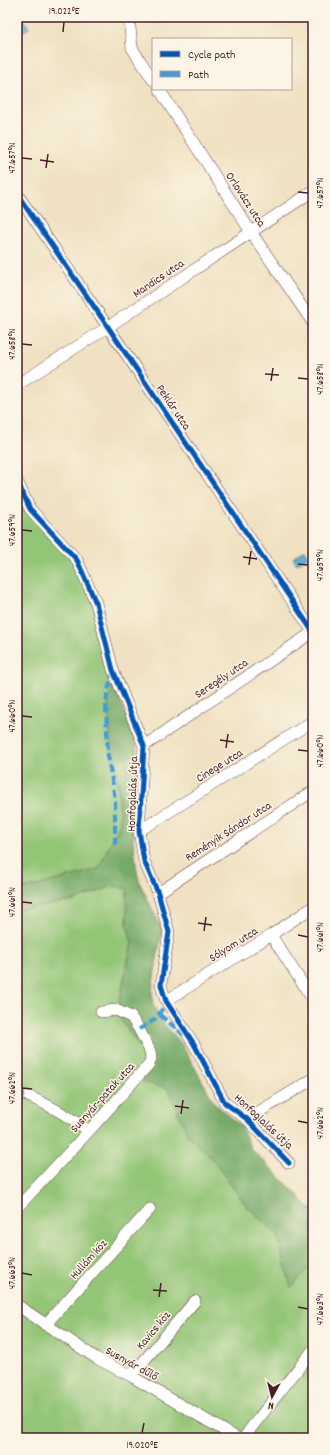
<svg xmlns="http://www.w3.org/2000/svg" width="330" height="1455" viewBox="0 0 330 1455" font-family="Dekko,sans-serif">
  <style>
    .green { fill: #93c576; stroke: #6e7250 }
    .forest { fill: #76aa67; stroke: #606449 }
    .water { fill: #59b4d7; stroke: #526a81 }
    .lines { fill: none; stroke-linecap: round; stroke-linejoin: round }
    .minor-casing { stroke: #633c42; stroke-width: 12 }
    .minor { stroke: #fff; stroke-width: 11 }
    .quiet { stroke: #409be1; stroke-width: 4; stroke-dasharray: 8 4; stroke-linecap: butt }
    .cycleway-casing { stroke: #fcf5e5; stroke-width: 8 }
    .cycleway { stroke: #0057b8; stroke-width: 5 }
    .ticks { fill: none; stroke: #4a1f2b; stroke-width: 1.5 }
    .labels { text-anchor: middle; stroke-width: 3; stroke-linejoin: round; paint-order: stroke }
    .street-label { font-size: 12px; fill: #4a1f2b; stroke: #fcf5e5 }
    .neatline { fill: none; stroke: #4a1f2b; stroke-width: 1.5 }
    .ticks-label { font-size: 10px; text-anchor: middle; fill: #4a1f2b }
  </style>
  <rect width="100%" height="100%" fill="#fcf5e5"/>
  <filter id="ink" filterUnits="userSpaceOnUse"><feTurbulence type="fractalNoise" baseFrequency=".025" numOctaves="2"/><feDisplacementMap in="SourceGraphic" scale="8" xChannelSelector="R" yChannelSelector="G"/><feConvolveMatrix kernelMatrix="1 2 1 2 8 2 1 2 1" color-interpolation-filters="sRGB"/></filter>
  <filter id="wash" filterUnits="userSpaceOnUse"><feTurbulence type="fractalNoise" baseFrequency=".012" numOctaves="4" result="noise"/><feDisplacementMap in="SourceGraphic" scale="16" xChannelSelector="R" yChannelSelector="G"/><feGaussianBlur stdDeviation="0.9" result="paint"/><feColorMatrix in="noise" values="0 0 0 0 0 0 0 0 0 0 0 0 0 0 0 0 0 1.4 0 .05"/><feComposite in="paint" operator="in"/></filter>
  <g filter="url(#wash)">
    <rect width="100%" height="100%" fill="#efe1c1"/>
    <g class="green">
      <polygon points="17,481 30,509 77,560 96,603 114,685 108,701 111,753 119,792 120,824 98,869 17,891"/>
      <polygon points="113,886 128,888 127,925 132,942 117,1013 167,1087 188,1135 214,1161 244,1203 278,1237 291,1287 313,1263 313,1438 17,1438 17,910 73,901"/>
    </g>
    <polygon class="forest" points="114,685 136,742 140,782 133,839 137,872 140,884 162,929 152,990 153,1005 164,1024 181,1043 215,1104 240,1125 251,1149 293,1190 310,1209 313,1208 313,1263 291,1288 278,1237 244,1203 214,1161 188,1135 167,1088 142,1082 151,1063 117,1014 132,942 127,925 127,889 113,886 73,901 17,910 17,891 98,869 120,824 119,792 111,753 108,701"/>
    <g class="water">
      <polygon points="21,17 23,17 29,28 23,32 17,22 17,19"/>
      <polygon points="305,550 309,556 297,564 293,558"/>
    </g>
  </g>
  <g filter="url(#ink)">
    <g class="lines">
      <defs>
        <g id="minor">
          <polyline points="129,17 132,48 153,80"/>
          <polyline points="159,89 251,232 313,323"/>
          <polyline points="17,194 108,327 313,632"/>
          <polyline points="17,385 108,327 313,191"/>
          <polyline points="17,481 30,509 77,560 96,603 113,670 144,746 139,831 144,861 158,893 169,932 161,985 166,1001 194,1044 225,1103 247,1119 289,1163"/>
          <polyline points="144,746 313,632"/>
          <polyline points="139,831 313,721"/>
          <polyline points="158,893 313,791"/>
          <polyline points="271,935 313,1000"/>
          <polyline points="166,1001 271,935 313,907"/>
          <path d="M28,1096C51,1106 69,1116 89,1131"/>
          <polyline points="247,1119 313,1079"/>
          <polyline points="17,1208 89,1131 149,1064 151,1059 150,1051 139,1029 131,1017 116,1010 101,1012"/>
          <polyline points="17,1305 96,1358 131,1376 237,1438"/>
          <polyline points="45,1325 150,1209"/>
          <polyline points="131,1376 195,1301"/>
          <polyline points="244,1438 251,1428 313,1350"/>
        </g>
      </defs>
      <use href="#minor" class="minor-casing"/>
      <use href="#minor" class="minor"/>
      <g class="quiet">
        <polyline points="113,670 107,695 106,706 108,756 115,799 115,848"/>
        <polyline points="160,1015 184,1035"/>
        <path d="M139,1029C156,1020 158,1018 166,1001"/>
        <polyline points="17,1093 28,1096"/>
      </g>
      <defs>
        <g id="cycleway">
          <polyline points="17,194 108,327 313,632"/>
          <polyline points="17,481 30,509 77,560 96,603 113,670 144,746 139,831 144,861 158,893 169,932 161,985 166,1001 194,1044 225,1103 247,1119 289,1163"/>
        </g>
      </defs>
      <use href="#cycleway" class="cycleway-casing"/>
      <use href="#cycleway" class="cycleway"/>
    </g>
  </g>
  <path class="ticks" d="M63,32L64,22M22,158L32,159M40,160L54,162M46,168L48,154M298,192L308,193M22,344L32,345M265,374L279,375M298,378L308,379M271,381L273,368M22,530L32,531M243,557L257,559M298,564L308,565M249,565L251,551M22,716L32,717M220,740L234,742M226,748L228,734M298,750L308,751M22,902L32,903M198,923L212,925M204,931L206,917M298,935L308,937M22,1088L32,1089M175,1106L189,1108M181,1114L183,1100M298,1121L308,1123M22,1273L32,1275M153,1290L167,1291M159,1297L161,1283M298,1307L308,1309M142,1433L144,1423"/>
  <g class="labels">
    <g class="street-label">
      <text transform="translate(246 199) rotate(57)" y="4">Orlovácz utca</text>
      <text transform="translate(158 278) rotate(-34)" y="4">Mandics utca</text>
      <text transform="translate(174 407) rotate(56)" y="4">Peklár utca</text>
      <text transform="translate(221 678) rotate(-34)" y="4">Seregély utca</text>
      <text transform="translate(219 765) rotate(-32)" y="4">Cinege utca</text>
      <text transform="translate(132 794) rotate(-88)" y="4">Honfoglalás útja</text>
      <text transform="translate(228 831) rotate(-33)" y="4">Reményik Sándor utca</text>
      <text transform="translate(233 944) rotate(-32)" y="4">Sólyom utca</text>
      <text transform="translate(102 1097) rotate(-48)" y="4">Susnyár-patak utca</text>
      <text transform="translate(264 1121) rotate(43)" y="4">Honfoglalás útja</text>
      <text transform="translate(88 1259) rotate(-48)" y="4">Hullám köz</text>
      <text transform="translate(153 1330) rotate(-50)" y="4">Kavics köz</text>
      <text transform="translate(132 1363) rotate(29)" y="4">Susnyár dűlő</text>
    </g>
  </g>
  <rect width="330" height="1455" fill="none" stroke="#fcf5e5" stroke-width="44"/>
  <rect x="152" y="38" width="140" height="52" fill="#fcf5e5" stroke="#b59f9b"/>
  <rect x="160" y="51" width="20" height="6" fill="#0057b8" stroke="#b59f9b"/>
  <text x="188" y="58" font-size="12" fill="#4a1f2b">Cycle path</text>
  <rect x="160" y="71" width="20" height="6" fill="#409be1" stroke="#b59f9b"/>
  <text x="188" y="78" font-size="12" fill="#4a1f2b">Path</text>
  <g transform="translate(272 1397) rotate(187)" stroke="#fcf5e5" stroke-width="3" paint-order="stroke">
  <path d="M0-3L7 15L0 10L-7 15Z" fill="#4a1f2b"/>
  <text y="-6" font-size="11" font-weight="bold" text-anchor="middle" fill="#4a1f2b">N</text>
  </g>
  <rect x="22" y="22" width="286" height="1411" class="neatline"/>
  <g class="ticks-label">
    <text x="64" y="14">19.022°E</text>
    <text transform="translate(11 158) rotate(-90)" y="4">47.657°N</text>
    <text transform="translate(319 193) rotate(-90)" y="4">47.657°N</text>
    <text transform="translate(11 344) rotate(-90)" y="4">47.658°N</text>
    <text transform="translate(319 379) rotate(-90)" y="4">47.658°N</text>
    <text transform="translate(11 530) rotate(-90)" y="4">47.659°N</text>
    <text transform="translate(319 565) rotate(-90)" y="4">47.659°N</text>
    <text transform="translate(11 716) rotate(-90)" y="4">47.660°N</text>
    <text transform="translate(319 751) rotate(-90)" y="4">47.660°N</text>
    <text transform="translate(11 902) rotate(-90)" y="4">47.661°N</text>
    <text transform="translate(319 937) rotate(-90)" y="4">47.661°N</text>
    <text transform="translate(11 1088) rotate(-90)" y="4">47.662°N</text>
    <text transform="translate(319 1123) rotate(-90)" y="4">47.662°N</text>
    <text transform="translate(11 1273) rotate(-90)" y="4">47.663°N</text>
    <text transform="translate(319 1309) rotate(-90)" y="4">47.663°N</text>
    <text x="142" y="1448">19.020°E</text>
  </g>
</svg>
